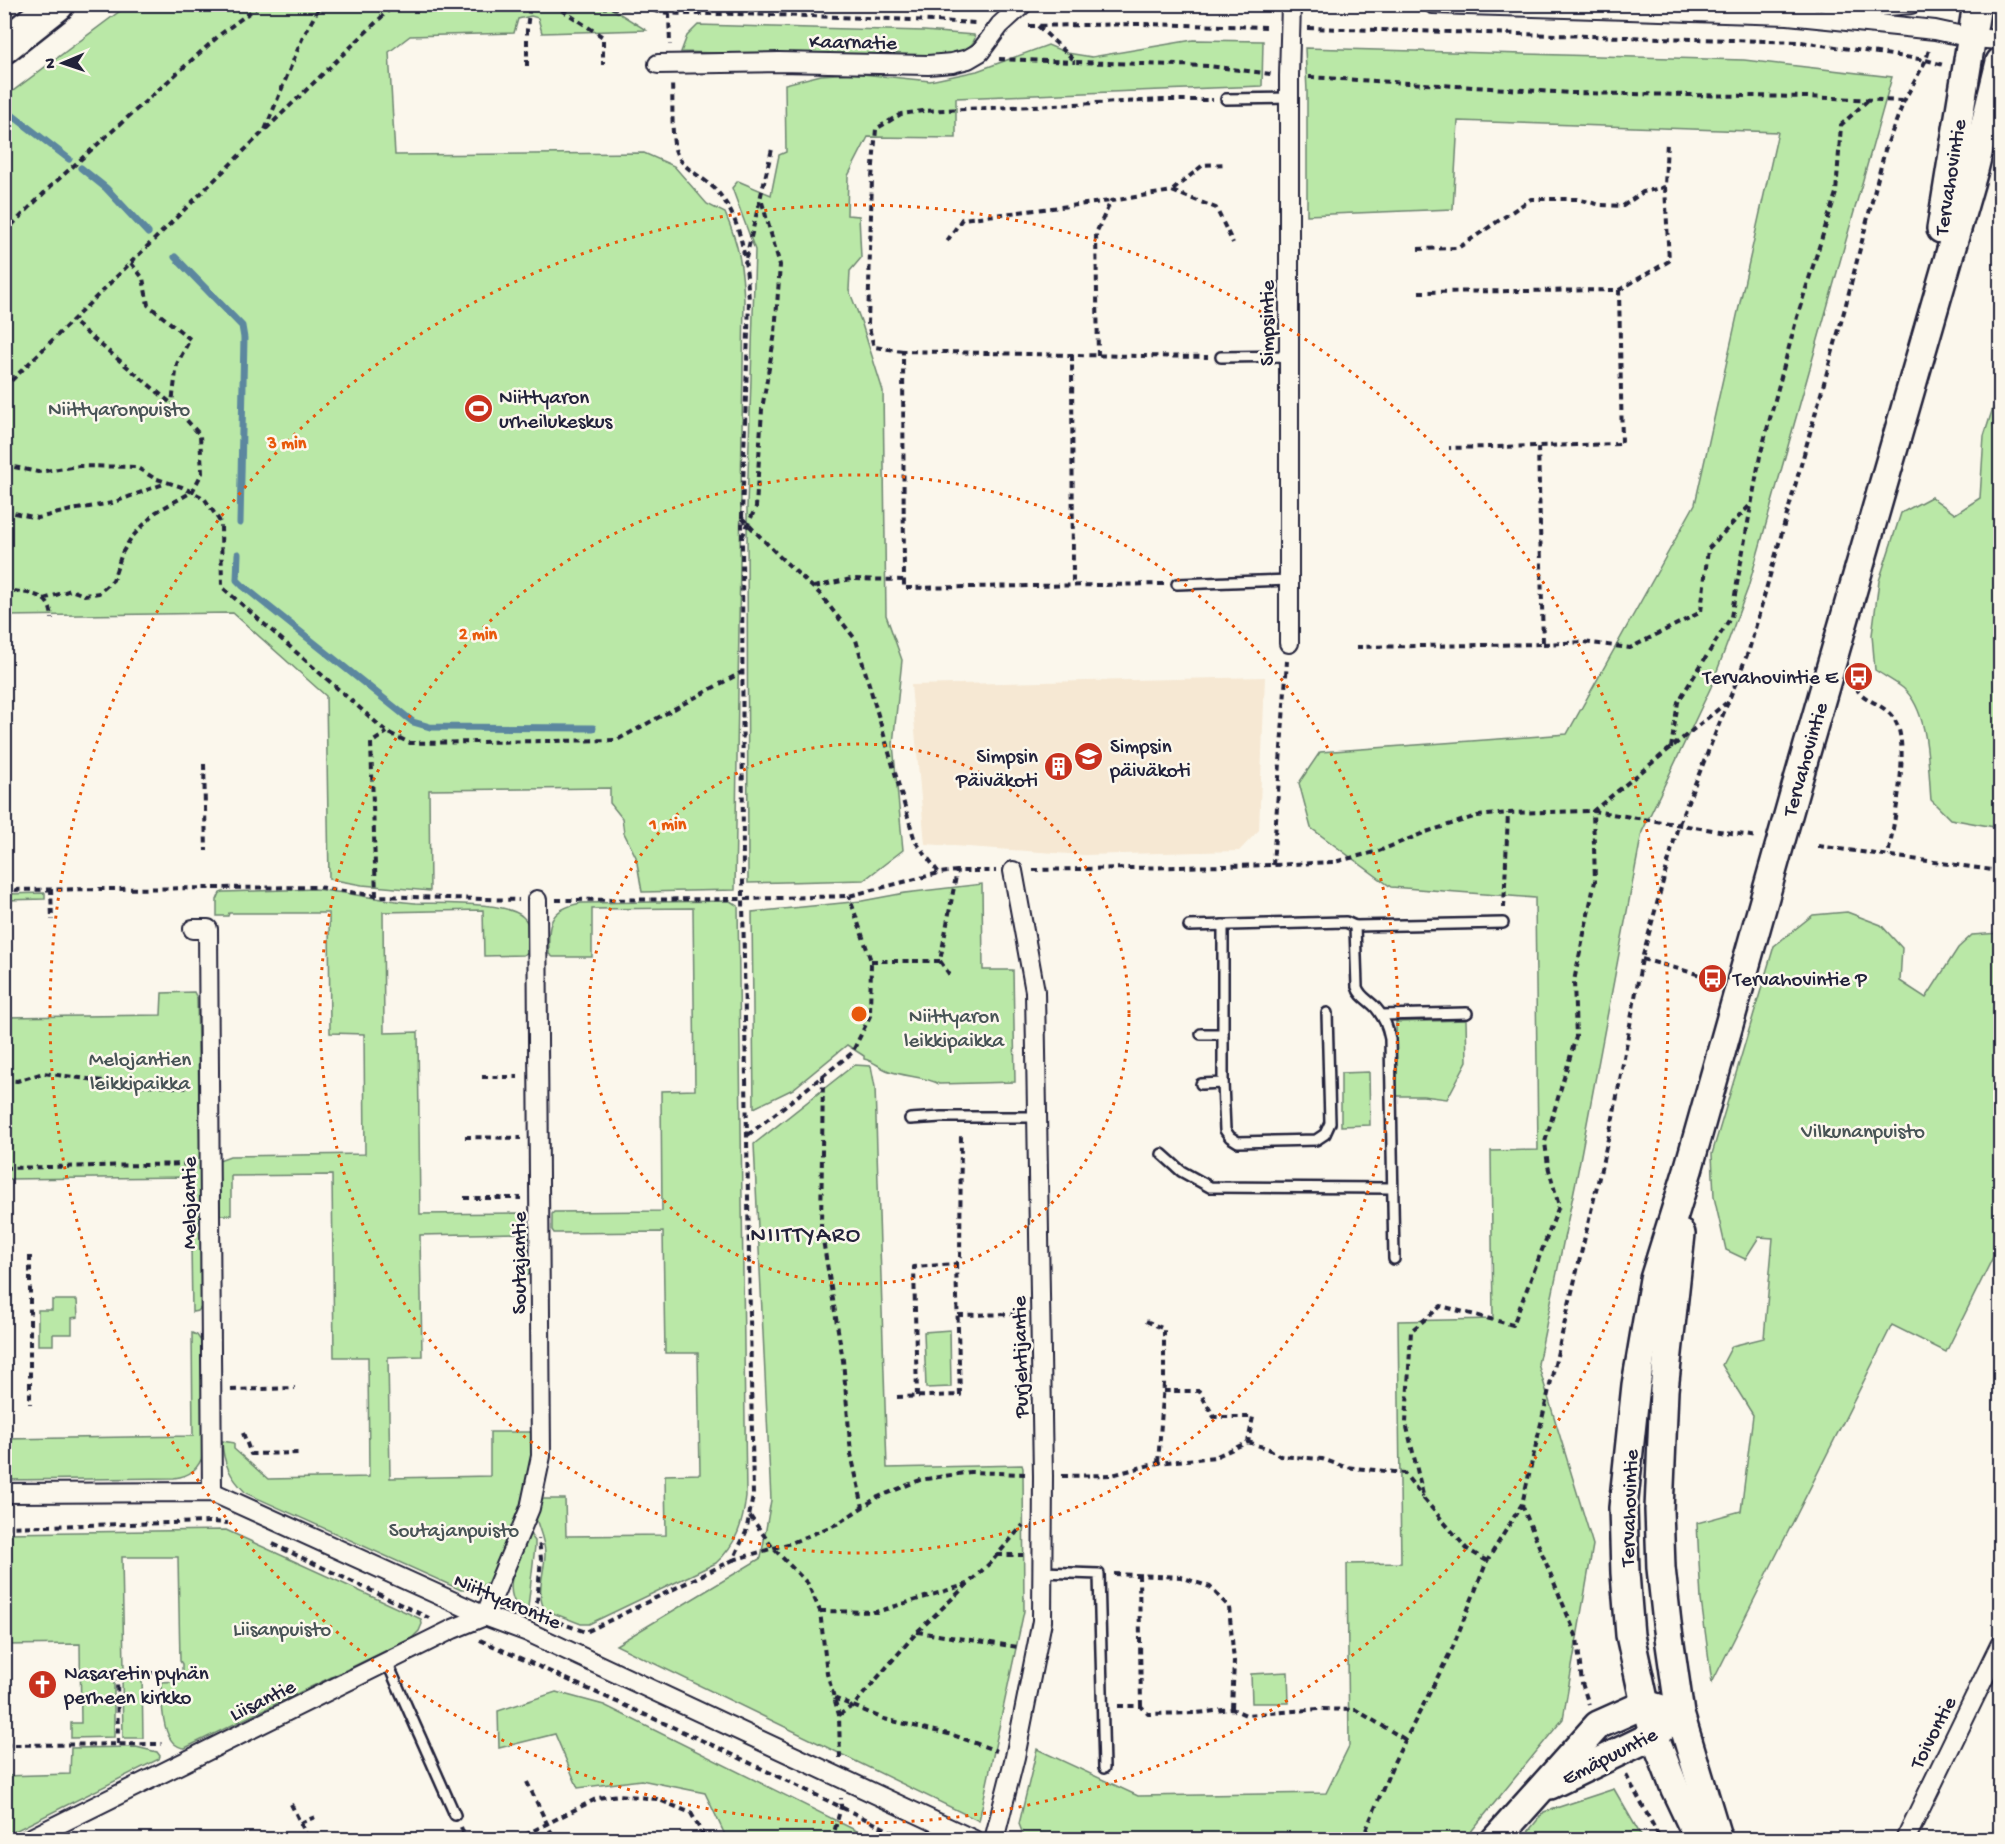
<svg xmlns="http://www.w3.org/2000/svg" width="2005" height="1844" viewBox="0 0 2005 1844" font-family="'Gochi Hand',sans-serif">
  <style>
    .built { fill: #f6e8d3 }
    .green { fill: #bae8a7; stroke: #6e8571; stroke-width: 1.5 }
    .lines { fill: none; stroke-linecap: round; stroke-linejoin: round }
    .stream { stroke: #5b879f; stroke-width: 7 }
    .lane-casing { stroke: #22223b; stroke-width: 14 }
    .street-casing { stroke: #22223b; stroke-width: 22 }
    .secondary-casing { stroke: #22223b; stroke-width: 32 }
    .highway-casing { stroke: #22223b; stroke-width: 38 }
    .path { stroke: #22223b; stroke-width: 4; stroke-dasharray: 6 4.5; stroke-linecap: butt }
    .lane { stroke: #fbf7ec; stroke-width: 9 }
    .street { stroke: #fbf7ec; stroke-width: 18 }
    .secondary { stroke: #fbf7ec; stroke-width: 27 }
    .highway { stroke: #fbf7ec; stroke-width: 33 }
    .ring { fill: none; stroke: #e8590c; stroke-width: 3; stroke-dasharray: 3 6 }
    .labels { text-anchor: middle; stroke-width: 5; stroke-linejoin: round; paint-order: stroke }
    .street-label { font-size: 21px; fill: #22223b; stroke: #fbf7ec }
    .poi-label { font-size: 21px; fill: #22223b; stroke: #fbf7ec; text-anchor: start }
    .park-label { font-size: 21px; fill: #485456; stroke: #fbf7ec }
    .quarter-label { font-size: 24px; letter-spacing: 1.5px; fill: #22223b; stroke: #fbf7ec }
    .centre { fill: #e8590c; stroke: #fbf7ec; stroke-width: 3 }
    .ring-label { font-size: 18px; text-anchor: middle; font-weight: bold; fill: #e8590c; stroke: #fbf7ec; stroke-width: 5; stroke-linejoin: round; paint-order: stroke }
  </style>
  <rect width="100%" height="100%" fill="#fbf7ec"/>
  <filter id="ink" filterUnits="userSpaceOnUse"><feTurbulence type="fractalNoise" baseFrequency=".0167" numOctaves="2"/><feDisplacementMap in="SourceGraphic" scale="12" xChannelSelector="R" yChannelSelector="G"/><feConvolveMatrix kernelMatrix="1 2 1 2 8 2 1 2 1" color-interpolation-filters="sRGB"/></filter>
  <g filter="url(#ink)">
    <polygon class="built" points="1265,677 1259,830 1239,851 1083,855 925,844 911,685"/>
    <g class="green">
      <path d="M128,5H606L646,30L542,33L538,18L531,16L518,19L514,33L410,36L389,52L395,155L644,153L674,166L707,204L725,213C739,245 742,265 744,299L735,890L642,892L636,857L624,833L622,818L610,803V788L429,790L430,891L362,885L329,879L326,696L233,613L5,616V97Z"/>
      <path d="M698,25L924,31L974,35L975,38C971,55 943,57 928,59L681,52L687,36Z"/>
      <polygon points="1193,40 1263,41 1262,86 956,98 956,138 868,137 848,176 847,215 859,216 861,258 850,271 849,290 861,321 883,391 886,615 902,660 893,744 903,850 864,880 748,883 747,508 755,250 732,188 738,181 771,195 779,155 786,152 785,84 821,75 852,73 930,81 977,71 1048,45 1067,53 1092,57"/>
      <polygon points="1305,48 1744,60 1892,77 1748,588 1711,687 1642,832 1577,1176 1538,1364 1593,1545 1563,1719 1465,1839 1025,1839 1019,1824 1037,1749 1138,1796 1326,1793 1349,1746 1347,1564 1401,1563 1398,1321 1493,1319 1491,1151 1538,1150 1535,898 1391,887 1311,828 1299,783 1320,752 1567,734 1695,504 1778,132 1458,121 1453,209 1307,215 1307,92"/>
      <path d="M2000,386V828L1950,819L1931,800C1928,767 1930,712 1903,688C1894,681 1884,676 1875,670L1872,635L1879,581L1901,513L1931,497L1955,514L1980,498L1984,436Z"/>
      <path d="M982,884L983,970H1013L1015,1082L939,1084C925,1076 905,1077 889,1071C880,1068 874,1061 864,1059V1056L847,1045L793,1089L754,1108L752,912L862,901L905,893Z"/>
      <path d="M315,889C348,893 382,900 415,903C438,904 507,901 523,917C532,925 529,940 529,952L523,955L484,956L483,910L383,912L384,1033L418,1032L420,1214L521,1213L529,1214L533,1217V1275H522L521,1233L420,1235L422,1356L388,1357L390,1478L490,1476V1432H530L534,1435C532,1487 509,1534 490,1581C480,1588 473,1590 461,1590L246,1493C230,1477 223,1463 222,1441L234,1443V1449L268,1479L369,1477L368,1357H334L332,1175L231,1176V1215H220L219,1160L230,1156L365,1154L364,1034L330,1033L329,913H229L228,916H217V900L220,893L223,892Z"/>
      <polygon points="45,893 45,899 5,900 5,894"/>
      <path d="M730,901L738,906L746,1496C743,1523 737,1544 716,1563L589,1624H581L545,1610C535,1594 545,1572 545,1554C545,1541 539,1530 536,1518L543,1499H565L566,1536L666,1535L665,1475L700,1474L698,1353H665L663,1232L561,1233H554L552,1230V1214L554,1212L662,1211L661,1091L695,1090L693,908L592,909V957H553L549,954C548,925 548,909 581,903Z"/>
      <polygon points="1847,912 1881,925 1902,948 1900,981 1926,998 1958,948 1972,935 2000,933 2000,1243 1946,1352 1892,1325 1712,1683 1701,1600 1697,1523 1741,1511 1753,1415 1722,1365 1732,1346 1764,1338 1773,1238 1759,1237 1745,1259 1726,1250 1714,1197 1712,1154 1774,946 1813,915"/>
      <polygon points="194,992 197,998 203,1305 198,1311 192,1312 190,1177 5,1179 4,1017 161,1015 162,993"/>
      <polygon points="1466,1020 1467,1061 1447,1099 1423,1096 1397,1096 1396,1022"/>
      <polygon points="854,1065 871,1066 875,1087 887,1468 1022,1465 1023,1468 1024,1611 979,1821 616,1645 761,1558 771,1500 754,1144"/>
      <polygon points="1369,1072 1370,1125 1341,1126 1341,1073"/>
      <polygon points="52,1300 77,1300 78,1317 72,1318 72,1334 53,1334 53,1345 38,1345 38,1310 52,1310"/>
      <polygon points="950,1330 951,1387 926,1388 924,1332"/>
      <path d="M192,1333L197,1335L203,1344L204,1453C198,1469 191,1476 174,1478L5,1480L4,1439L193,1436Z"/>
      <path d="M226,1530L421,1619L422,1624L419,1631L412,1638L185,1748C160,1747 162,1699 161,1682L182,1681V1664L180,1661L178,1557H122L124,1670H114V1737L71,1738V1723H81L80,1644L5,1645V1533Z"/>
      <path d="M529,1533L535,1541V1546L527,1616C496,1594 518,1561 529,1533Z"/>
      <polygon points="1288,1672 1289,1703 1252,1703 1251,1674"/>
      <polygon points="122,1675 142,1675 143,1738 123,1738"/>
      <polygon points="556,1692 604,1705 873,1839 727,1839 705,1793 641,1780 578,1788 555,1734 499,1748 498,1711"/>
      <polygon points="136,1747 157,1752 160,1756 159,1759 5,1836 5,1776 70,1774 71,1748"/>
      <polygon points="1614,1789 1643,1839 1522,1839 1544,1812"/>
    </g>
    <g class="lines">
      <g class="stream">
        <polyline points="12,115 69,159"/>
        <polyline points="81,168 106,188 148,233"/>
        <polyline points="175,257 242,326 244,338 240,523"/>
        <polyline points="238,554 237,580 243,586 413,722 430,727 593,728"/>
      </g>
      <defs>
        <g id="lane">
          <polyline points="1226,99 1289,98"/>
          <polyline points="1221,357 1289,356"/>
          <polyline points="1177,584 1289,580"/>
          <polyline points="1189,926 1346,922 1355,926 1503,923"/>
          <path d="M1355,926L1357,987C1360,997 1369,1000 1376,1008C1384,1017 1388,1028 1390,1039L1394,1259"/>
          <polyline points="1381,1015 1467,1013"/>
          <polyline points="1201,1034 1223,1034"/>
          <polyline points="1223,1083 1225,1130 1230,1137 1238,1142 1316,1140 1325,1134 1330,1123 1327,1013"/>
          <polyline points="1201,1084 1223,1083 1223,925"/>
          <polyline points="910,1119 941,1117 1037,1117"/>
          <polyline points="1162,1154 1181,1171 1210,1187 1392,1188"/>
          <polyline points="1042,1572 1099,1574 1104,1768"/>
          <polyline points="387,1662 455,1815"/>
        </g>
        <g id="street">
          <polyline points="1433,4 1788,15 1935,30 1972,38 2000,40"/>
          <polyline points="1832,11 1911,4"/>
          <polyline points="658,64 779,62 928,65 952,63 968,59 980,52 1000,25 1023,4"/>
          <polyline points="1289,643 1289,76 1291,4"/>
          <polyline points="193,929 208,929 212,1492"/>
          <polyline points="4,1493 212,1492 485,1616 528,1632 974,1840"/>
          <polyline points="27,1840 453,1629 485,1616 530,1508 541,1456 537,900"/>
          <polyline points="994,1840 1015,1757 1042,1621 1043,1476 1035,991 1013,871"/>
          <polyline points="1905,1840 2000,1645"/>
        </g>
        <g id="secondary">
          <polyline points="1941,229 1977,4"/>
          <polyline points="1681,1234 1664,1390 1659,1510 1661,1568 1667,1623 1680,1714 1718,1840"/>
          <polyline points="1550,1785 1654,1735 1667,1724"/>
          <polyline points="1495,1840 1598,1725 1645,1704 1662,1709"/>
          <polyline points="1699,1840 1675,1789 1654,1735 1645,1704 1630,1635 1625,1573 1623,1508 1636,1385 1654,1279 1688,1170 1796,787 1974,170 2000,62"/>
        </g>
        <polyline id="highway" points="4,46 57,4"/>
      </defs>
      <use href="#lane" class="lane-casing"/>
      <use href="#street" class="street-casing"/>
      <use href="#secondary" class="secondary-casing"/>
      <use href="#highway" class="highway-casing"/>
      <g class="path">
        <polyline points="553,4 603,37 603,65"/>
        <path d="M634,4C657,18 710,13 738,14C817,16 897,19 976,23"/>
        <polyline points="734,4 736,14"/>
        <polyline points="559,7 638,8"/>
        <polyline points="669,13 670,45"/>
        <polyline points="1029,26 1140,24 1270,27"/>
        <polyline points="1038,26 1076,62 1209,66 1271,74"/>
        <polyline points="1308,28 1801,42 1926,60 1943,65"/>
        <polyline points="999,59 1075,62"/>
        <polyline points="527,66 527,29 530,4"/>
        <polyline points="1309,77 1572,93 1807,97 1904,101"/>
        <polyline points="266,129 395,4"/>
        <polyline points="1173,190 1203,165 1226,164"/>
        <polyline points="4,233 50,187 222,33 261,4"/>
        <polyline points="947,241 962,219 1110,201"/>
        <polyline points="1418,249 1458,248 1531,199 1577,199 1601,205 1623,206 1643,192 1665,187"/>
        <polyline points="746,258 772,149"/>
        <polyline points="131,263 143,278 148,305 190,339 177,364 172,403"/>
        <polyline points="1619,290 1669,261 1665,187 1667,141"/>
        <polyline points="1419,292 1619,290 1622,444 1449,448"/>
        <polyline points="903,351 874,347 868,324 872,178 876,129 901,114 923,111 1164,100 1213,100"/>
        <polyline points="1072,355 1073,586"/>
        <polyline points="1098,356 1096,233 1111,201 1172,191 1216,208 1233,243"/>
        <polyline points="4,388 265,130 302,39 321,4"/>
        <polyline points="4,467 9,466 38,472 79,466 136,467 154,478 182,487 204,498 219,520 221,526 222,587 387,732 410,743 617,740 742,672"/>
        <polyline points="4,511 38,518 71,510 112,503 166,483"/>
        <polyline points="742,518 780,557 820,594 856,640 915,841 939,873"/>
        <polyline points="742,537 756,507 762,409 775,333 780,265 761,199"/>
        <polyline points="1164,584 904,588 903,351 1072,355 1208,357"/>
        <polyline points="814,587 851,579 904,580"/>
        <path d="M4,588L8,590C29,594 51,592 52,619"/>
        <polyline points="44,599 71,590 84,595 99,593 113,580 122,553 131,538 156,512 192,492 202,473 200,435 172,404 72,321"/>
        <polyline points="1543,644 1584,642 1630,648 1701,612 1708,549 1751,504"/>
        <polyline points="1356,647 1543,644 1538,446"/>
        <path d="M1859,676L1858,691C1869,703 1884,704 1894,719C1912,743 1893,826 1888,856"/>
        <polyline points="1671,748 1678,702 1731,617 1760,456 1797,317 1836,193 1841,125 1868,100"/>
        <polyline points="204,764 206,851"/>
        <polyline points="1818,846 2000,871"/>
        <polyline points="1273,865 1287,661"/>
        <polyline points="1033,870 1273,865 1334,862 1379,851 1426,832 1477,816 1508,813 1593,811 1757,837"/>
        <polyline points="51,888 52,920"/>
        <polyline points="4,890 318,887 376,896 519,900"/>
        <polyline points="376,896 371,743 387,732"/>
        <polyline points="556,900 743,899 849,896 939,873 957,871 996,871"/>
        <polyline points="1504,908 1508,813"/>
        <polyline points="1642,959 1712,978"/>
        <polyline points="871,961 940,961 957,871"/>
        <polyline points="940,961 952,978"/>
        <polyline points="823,1076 821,1228 843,1360 851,1454 863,1507"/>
        <polyline points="482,1077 518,1077"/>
        <polyline points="4,1080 17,1081 43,1073 125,1084 191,1088"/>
        <polyline points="748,1135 852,1053 870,1016 871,961 849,896"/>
        <polyline points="465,1137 521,1138"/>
        <polyline points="4,1168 190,1164"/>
        <polyline points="464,1198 521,1198"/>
        <polyline points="30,1256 30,1404"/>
        <polyline points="958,1315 1020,1314"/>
        <polyline points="1146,1321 1164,1329 1164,1384 1158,1463"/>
        <polyline points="231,1390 295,1388"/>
        <polyline points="917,1396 914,1267 956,1264 960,1257 961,1132"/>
        <polyline points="897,1397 960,1395 956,1264"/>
        <polyline points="243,1433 251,1454 301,1453"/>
        <polyline points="1248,1442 1269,1449 1280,1456 1322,1459 1345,1467 1404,1473 1423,1497"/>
        <polyline points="1062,1476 1112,1475 1158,1463 1215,1457 1248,1442 1253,1417 1214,1417 1199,1391 1164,1391"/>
        <polyline points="1522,1505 1577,1638 1582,1683 1589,1705"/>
        <polyline points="750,1516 773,1548 808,1584 820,1611 827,1673 839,1715 840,1758"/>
        <polyline points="4,1527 212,1522 228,1523"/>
        <polyline points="273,1544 429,1618"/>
        <polyline points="997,1555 1023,1555"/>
        <polyline points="733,1560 791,1543 837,1524 878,1497 920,1480 970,1472 1025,1474"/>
        <polyline points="1487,1561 1467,1549 1424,1499 1406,1423 1411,1331 1441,1306 1513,1325 1559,1206 1548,1166 1545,1142 1576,1037 1574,981 1595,881 1593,811 1726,703"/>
        <polyline points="1114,1574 1181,1577 1210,1587 1229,1607 1234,1661 1232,1709"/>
        <polyline points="1139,1574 1141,1706"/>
        <polyline points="820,1611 876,1612 968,1584"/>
        <polyline points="536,1613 541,1559 539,1539"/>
        <path d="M558,1622L586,1632L733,1560L746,1532L753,1496L743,899L742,518L749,300C746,262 743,220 716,190C704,177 683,170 676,152C671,141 673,98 672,83"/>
        <polyline points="917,1632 1018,1647"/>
        <polyline points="480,1640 721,1749 909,1840"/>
        <polyline points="834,1698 884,1719 953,1735 997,1751"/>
        <polyline points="1118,1706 1141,1706 1148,1714 1197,1713 1232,1709 1246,1715 1319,1709 1356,1710 1406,1740"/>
        <polyline points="839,1715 854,1705 917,1632 991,1562 1023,1525"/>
        <polyline points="118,1744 117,1673 153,1673"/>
        <polyline points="4,1745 162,1744"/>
        <polyline points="1626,1775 1661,1840"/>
        <polyline points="527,1782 554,1838"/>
        <polyline points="291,1804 309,1840"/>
        <polyline points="300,1823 315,1817"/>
        <polyline points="461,1827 466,1840"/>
        <polyline points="515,1840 598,1798 619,1795 657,1799 691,1813 706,1840"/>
        <polyline points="832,1840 841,1807 841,1798"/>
        <polyline points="1362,1840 1393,1764 1452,1649 1487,1561 1522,1504 1613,1118 1642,959 1678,826 1749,650 1845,308 1885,150 1904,101 1926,60 1929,50"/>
      </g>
      <use href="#lane" class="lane"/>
      <use href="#street" class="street"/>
      <use href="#secondary" class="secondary"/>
      <use href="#highway" class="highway"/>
    </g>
  </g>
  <g class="ring">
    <circle cx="859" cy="1014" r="270"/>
    <circle cx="859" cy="1014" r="539"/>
    <circle cx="859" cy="1014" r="809"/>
  </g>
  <defs>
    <symbol id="stadium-disc" viewBox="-11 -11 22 22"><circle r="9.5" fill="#c8321e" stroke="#fbf7ec"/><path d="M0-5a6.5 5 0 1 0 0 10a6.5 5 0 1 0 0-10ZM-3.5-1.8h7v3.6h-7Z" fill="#fff"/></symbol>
    <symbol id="bus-disc" viewBox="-11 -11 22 22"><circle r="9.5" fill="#c8321e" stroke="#fbf7ec"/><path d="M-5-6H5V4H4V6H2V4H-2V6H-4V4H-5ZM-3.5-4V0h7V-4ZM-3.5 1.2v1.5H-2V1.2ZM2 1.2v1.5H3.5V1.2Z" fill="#fff"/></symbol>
    <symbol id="school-disc" viewBox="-11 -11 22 22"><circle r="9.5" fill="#c8321e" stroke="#fbf7ec"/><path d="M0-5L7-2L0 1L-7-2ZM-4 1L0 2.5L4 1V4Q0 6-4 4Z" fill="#fff"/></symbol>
    <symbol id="building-disc" viewBox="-11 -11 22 22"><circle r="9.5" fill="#c8321e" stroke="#fbf7ec"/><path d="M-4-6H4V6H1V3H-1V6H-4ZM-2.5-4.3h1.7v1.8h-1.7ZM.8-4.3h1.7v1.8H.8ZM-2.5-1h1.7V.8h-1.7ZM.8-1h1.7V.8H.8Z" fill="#fff"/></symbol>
    <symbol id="church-disc" viewBox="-11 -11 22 22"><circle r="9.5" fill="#c8321e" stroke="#fbf7ec"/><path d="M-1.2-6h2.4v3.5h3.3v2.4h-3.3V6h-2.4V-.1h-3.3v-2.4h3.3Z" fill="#fff"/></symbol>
  </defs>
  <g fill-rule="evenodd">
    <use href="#stadium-disc" x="462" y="392" width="33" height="33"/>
    <use href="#bus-disc" x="1842" y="660" width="33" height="33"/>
    <use href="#school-disc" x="1072" y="740" width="33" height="33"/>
    <use href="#building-disc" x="1042" y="750" width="33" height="33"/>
    <use href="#bus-disc" x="1696" y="962" width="33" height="33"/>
    <use href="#church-disc" x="26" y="1668" width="33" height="33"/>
  </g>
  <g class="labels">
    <g class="street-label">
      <text transform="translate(853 41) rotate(1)" y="7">Kaarnatie</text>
      <text transform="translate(1949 177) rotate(-81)" y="7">Tervahovintie</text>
      <text transform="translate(1266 323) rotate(-90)" y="7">Simpsintie</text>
      <text transform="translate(1804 759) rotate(-74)" y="7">Tervahovintie</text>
      <text transform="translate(188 1203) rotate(-90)" y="7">Melojantie</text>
      <text transform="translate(518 1263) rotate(-90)" y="7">Soutajantie</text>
      <text transform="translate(1019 1357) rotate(-91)" y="7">Purjehtijantie</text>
      <text transform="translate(1628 1508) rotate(-88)" y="7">Tervahovintie</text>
      <text transform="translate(508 1600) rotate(23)" y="7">Niittyarontie</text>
      <text transform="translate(262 1699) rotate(-26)" y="7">Liisantie</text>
      <text transform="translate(1932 1732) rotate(-63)" y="7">Toivontie</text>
      <text transform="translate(1609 1755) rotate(-27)" y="7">Emäpuuntie</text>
    </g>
    <g class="poi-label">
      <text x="499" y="403">Niittyaron<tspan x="499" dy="24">urheilukeskus</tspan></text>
      <text x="1838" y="683" text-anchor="end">Tervahovintie E</text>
      <text x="1110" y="752">Simpsin<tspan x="1110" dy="24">päiväkoti</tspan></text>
      <text x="1038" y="762" text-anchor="end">Simpsin<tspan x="1038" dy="24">Päiväkoti</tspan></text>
      <text x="1733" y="985">Tervahovintie P</text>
      <text x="64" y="1679">Nasaretin pyhän<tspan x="64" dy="24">perheen kirkko</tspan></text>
    </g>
    <g class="park-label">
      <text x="119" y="415">Niittyaronpuisto</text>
      <text x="954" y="1022">Niittyaron<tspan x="954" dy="24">leikkipaikka</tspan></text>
      <text x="140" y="1065">Melojantien<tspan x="140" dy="24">leikkipaikka</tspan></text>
      <text x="1863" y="1137">Vilkunanpuisto</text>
      <text x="454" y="1536">Soutajanpuisto</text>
      <text x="282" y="1635">Liisanpuisto</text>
    </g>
    <g class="quarter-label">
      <text x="806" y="1241">NIITTYARO</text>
    </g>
  </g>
  <circle cx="859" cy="1014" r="9" class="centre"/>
  <g class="ring-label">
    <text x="287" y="448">3 min</text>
    <text x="478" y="639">2 min</text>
    <text x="668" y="829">1 min</text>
  </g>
  <rect width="2005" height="1844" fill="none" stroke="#fbf7ec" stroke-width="24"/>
  <rect x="12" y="12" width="1981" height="1820" fill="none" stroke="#22223b" stroke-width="2" filter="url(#ink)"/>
  <g transform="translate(63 63) rotate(268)" stroke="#fbf7ec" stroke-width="4.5" paint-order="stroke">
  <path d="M0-4.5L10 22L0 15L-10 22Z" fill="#22223b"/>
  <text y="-9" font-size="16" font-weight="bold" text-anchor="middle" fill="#22223b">N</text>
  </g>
</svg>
